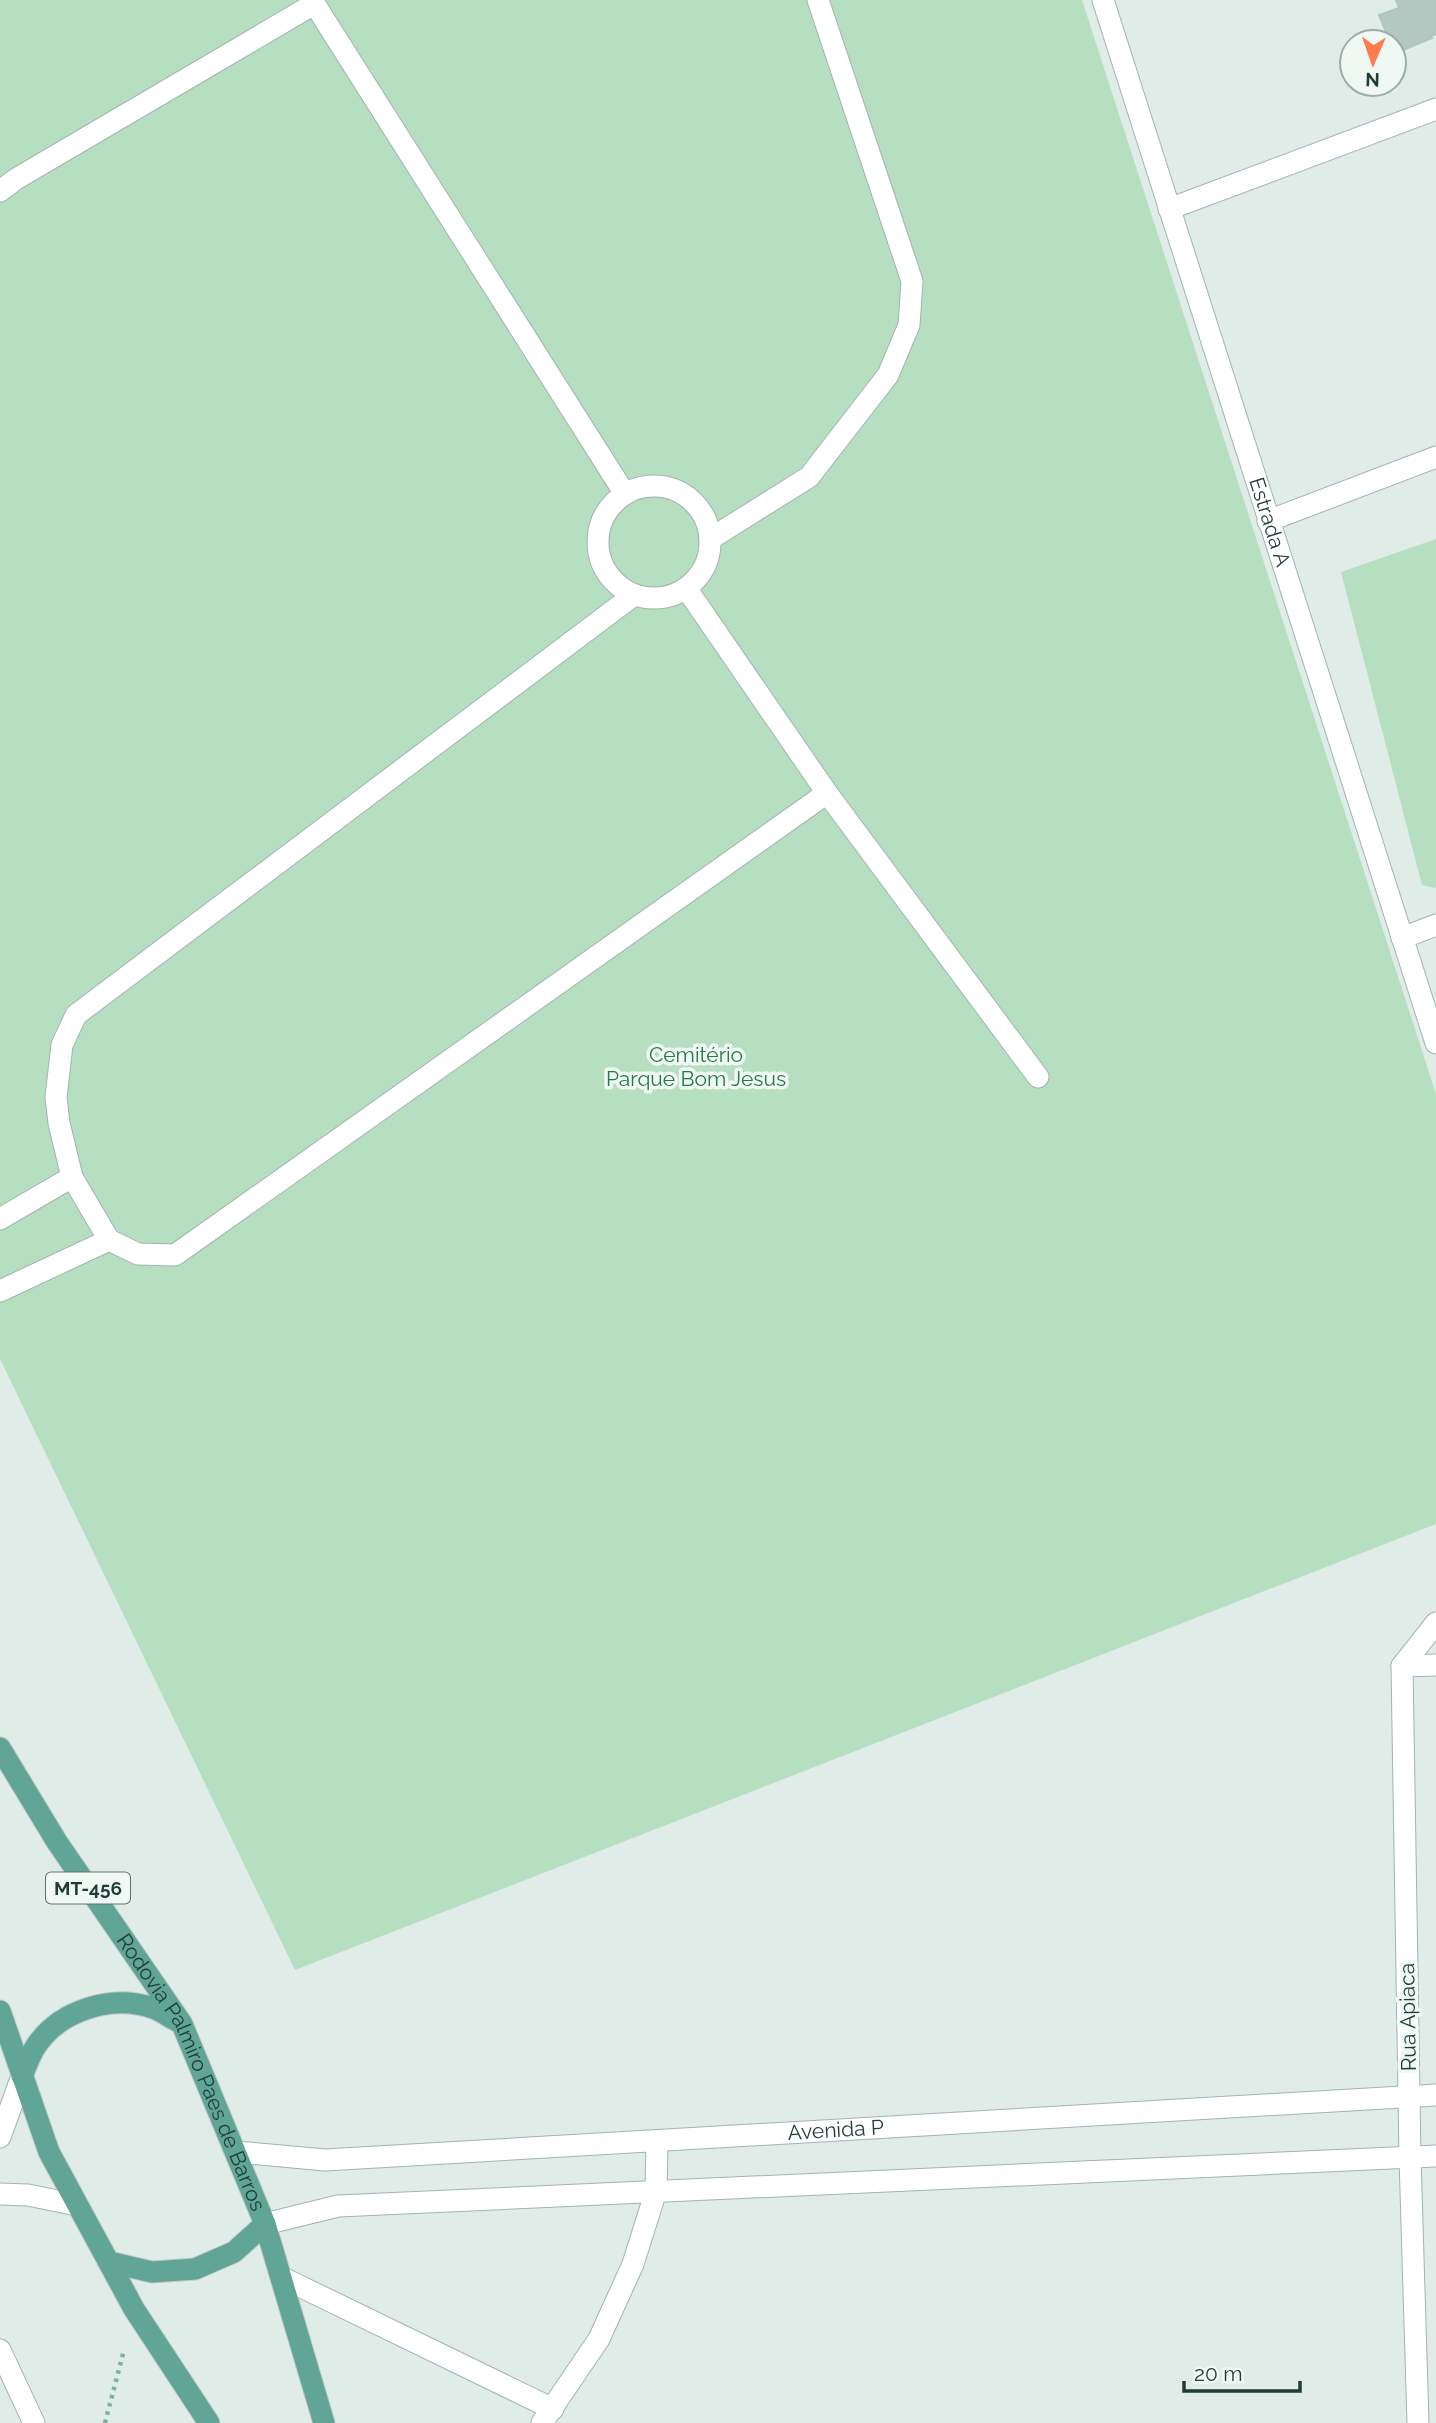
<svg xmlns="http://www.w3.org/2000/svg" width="1436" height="2423" viewBox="0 0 1436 2423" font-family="Raleway,sans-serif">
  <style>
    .green { fill: #b6dfc2 }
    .building { fill: #b4c7c0; stroke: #b1c6be; stroke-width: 2 }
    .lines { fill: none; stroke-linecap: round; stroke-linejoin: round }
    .minor-casing { stroke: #a2b4ae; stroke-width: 23 }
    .major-casing { stroke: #c0c9c7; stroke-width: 23 }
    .path { stroke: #7db2a3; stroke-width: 4.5; stroke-dasharray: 3.5 5; stroke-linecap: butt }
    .minor { stroke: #fff; stroke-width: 21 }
    .major { stroke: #60a595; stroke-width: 21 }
    .labels { text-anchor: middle; stroke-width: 7; stroke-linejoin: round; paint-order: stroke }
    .shield { fill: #f0f8f4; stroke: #5e756f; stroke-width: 2 }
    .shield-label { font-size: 19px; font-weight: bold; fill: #1f3d36 }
    .street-label { font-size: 21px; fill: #1f3d36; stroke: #f0f8f4 }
    .park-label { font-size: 21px; fill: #267848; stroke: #f0f8f4 }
  </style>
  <rect width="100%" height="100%" fill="#dfece7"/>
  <g class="green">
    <polygon points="0,0 1082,0 1436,1094 1436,1524 295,1970 0,1359"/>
    <polygon points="1436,539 1436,888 1422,885 1341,572"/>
  </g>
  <polygon class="building" points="1396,0 1436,0 1436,34 1431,36 1432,38 1401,51 1395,35 1388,37 1379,15 1399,8"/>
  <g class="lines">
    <defs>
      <g id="minor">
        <polyline points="312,0 625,494"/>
        <path id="s1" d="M1103,0L1436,1043"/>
        <polyline points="0,191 16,179 314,4"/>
        <polyline points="1169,209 1436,109"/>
        <circle cx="654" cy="542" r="56"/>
        <polyline points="1268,521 1436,457"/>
        <polyline points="710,539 809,477 888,375 909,325 912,281 818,0"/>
        <polyline points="686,588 827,793 1038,1077"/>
        <polyline points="634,595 76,1015 62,1045 56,1097 59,1123 72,1177 109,1240 138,1254 175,1255 827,793"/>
        <polyline points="1402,938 1436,925"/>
        <polyline points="0,1219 72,1177"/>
        <polyline points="0,1291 109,1240"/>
        <polyline points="1402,1666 1436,1665"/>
        <polyline points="0,2137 22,2076"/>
        <path id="s2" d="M237,2152L325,2160L1436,2095"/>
        <polyline points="0,2194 28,2195 77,2205"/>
        <polyline points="265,2224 338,2206 1436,2156"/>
        <polyline points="281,2277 553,2409"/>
        <polyline points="0,2350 34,2423"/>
        <polyline points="542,2423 599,2339 633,2264 656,2191 657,2141"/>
        <polyline points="1418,2423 1410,2157 1402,1666 1436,1623"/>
      </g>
      <g id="major">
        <path id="s3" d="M0,1748L57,1842L182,2024L265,2224L324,2423"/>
        <polyline points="0,2011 49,2152 134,2309 209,2423"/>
        <path d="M22,2076C26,2067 30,2055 36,2046C60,2010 112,1994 153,2008C161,2011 169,2017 177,2021"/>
        <polyline points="109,2262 152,2272 195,2269 234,2252 265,2224"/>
      </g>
    </defs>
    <use href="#minor" class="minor-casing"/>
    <use href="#major" class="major-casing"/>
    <polyline class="path" points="105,2423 124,2350"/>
    <use href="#minor" class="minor"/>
    <use href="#major" class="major"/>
  </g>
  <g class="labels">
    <rect class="shield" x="46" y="1872.5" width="84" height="31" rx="5"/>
    <g class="shield-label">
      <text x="88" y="1895">MT-456</text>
    </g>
    <g class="street-label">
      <text dy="7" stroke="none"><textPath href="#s1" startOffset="548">Estrada A</textPath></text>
      <text transform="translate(1408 2017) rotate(-91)" y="7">Rua Apiaca</text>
      <text dy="7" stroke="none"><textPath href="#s3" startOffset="378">Rodovia Palmiro Paes de Barros</textPath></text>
      <text dy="7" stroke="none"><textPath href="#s2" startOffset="600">Avenida P</textPath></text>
    </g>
    <g class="park-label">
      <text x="696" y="1062">Cemitério<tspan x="696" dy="24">Parque Bom Jesus</tspan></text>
    </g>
  </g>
  <g transform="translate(1373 63) rotate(182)"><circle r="33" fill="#f0f8f4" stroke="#9cada8" stroke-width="2"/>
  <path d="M0-5L12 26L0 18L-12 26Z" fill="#fe7c4c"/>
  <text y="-10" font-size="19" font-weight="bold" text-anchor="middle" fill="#1f3d36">N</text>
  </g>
  <path d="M1184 2381v10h116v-10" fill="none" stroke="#1f3d36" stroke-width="3.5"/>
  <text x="1194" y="2381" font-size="21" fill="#1f3d36" stroke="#f0f8f4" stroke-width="5" paint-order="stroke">20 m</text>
</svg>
